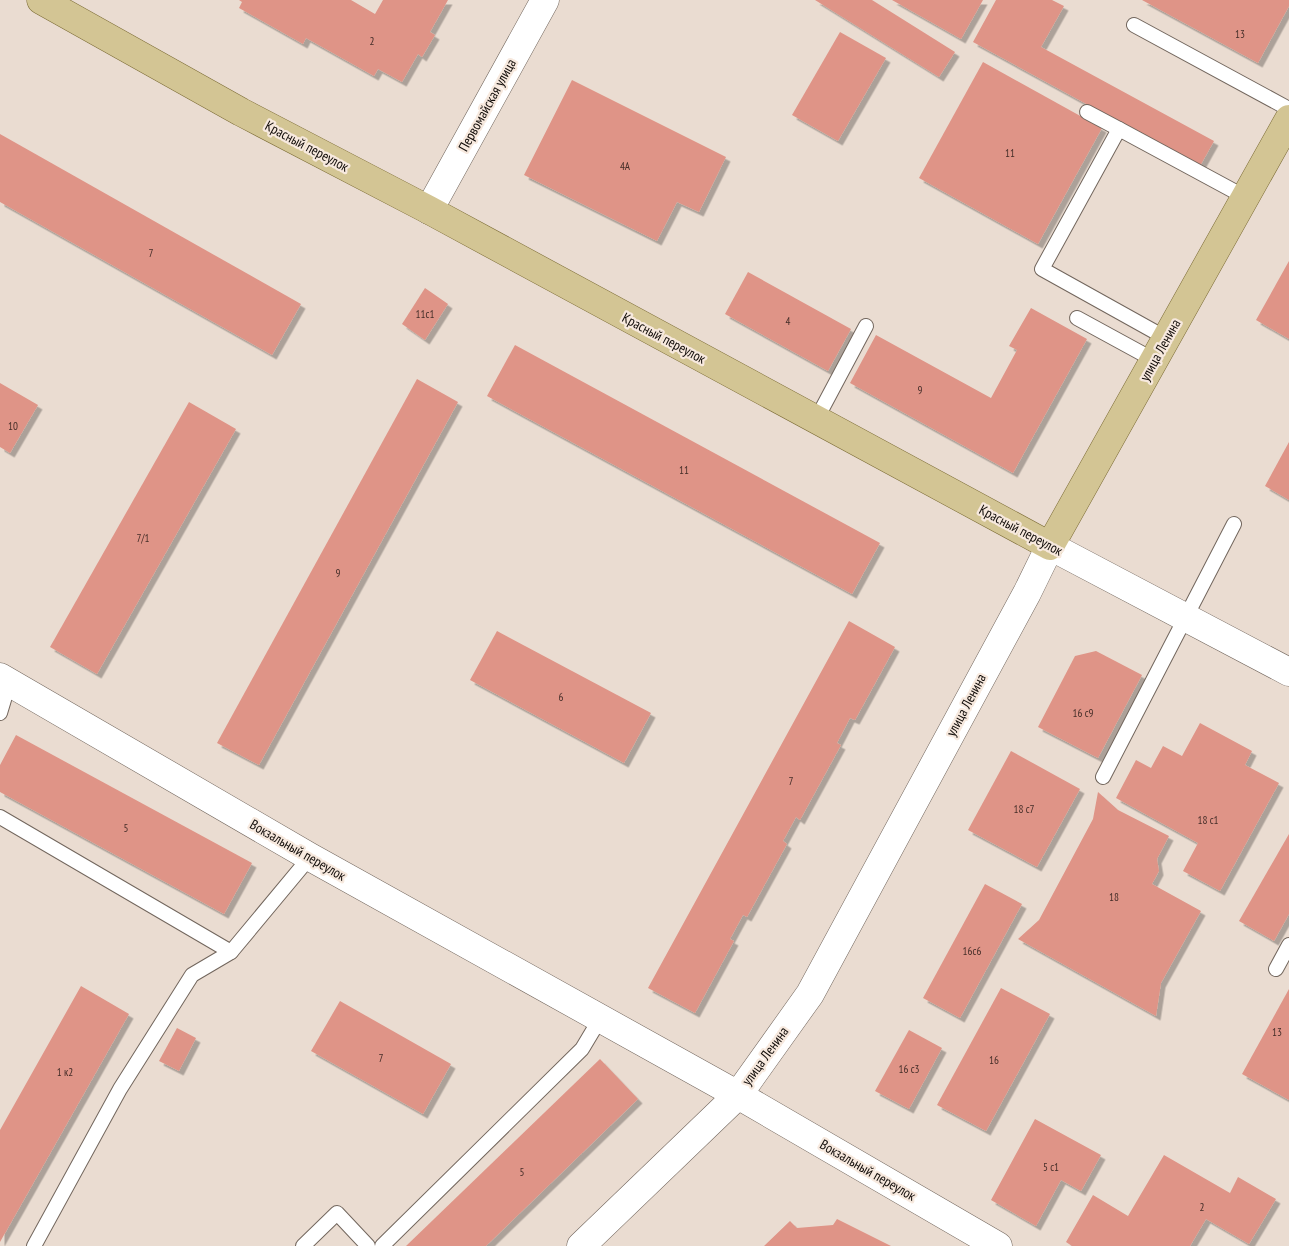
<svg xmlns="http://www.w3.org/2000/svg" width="1289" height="1246" viewBox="0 0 1289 1246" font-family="'PT Sans Narrow',sans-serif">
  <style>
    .building { fill: #df9487; filter: url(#shadow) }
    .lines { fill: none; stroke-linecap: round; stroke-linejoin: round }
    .lane-casing { stroke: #72665d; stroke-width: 16 }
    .street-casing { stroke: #72665d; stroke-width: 29 }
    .secondary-casing { stroke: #72665d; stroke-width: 29 }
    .primary-casing { stroke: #7b6b35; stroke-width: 29 }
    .lane { stroke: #fff; stroke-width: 14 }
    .street { stroke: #fff; stroke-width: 28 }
    .secondary { stroke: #fff; stroke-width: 28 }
    .primary { stroke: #d3c594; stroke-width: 28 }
    .labels { text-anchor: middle; stroke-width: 4.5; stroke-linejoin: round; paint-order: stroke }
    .number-label { font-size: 11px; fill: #442d28 }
    .street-label { font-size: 14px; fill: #100b08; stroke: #f7e9de }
  </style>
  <defs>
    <filter id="shadow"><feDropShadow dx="4.5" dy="4.5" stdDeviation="0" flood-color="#0004"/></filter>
  </defs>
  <rect width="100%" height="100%" fill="#eadcd1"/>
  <g class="building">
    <polygon points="239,0 351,0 375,14 383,0 448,0 430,32 435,35 422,57 418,54 402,82 378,69 374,76 306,38 303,44 239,8 242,2"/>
    <polygon points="815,0 872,0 955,52 939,77"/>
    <polygon points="892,0 983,0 961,39"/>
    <polygon points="996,0 1052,0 1064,6 1041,47 1214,141 1200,166 973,42"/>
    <polygon points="1142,0 1289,0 1289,6 1258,63"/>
    <polygon points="840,32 886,58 838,141 792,115"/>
    <polygon points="983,62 1102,128 1038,244 919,178"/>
    <polygon points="572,80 726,157 699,212 677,202 657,241 524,175"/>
    <polygon points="0,134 301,304 272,355 0,202"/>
    <polygon points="1289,261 1289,339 1256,320"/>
    <polygon points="748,272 851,329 828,371 725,314"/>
    <polygon points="425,288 448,304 425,340 402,324"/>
    <polygon points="1031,308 1087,339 1013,473 850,383 876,335 991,398 1017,350 1009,346"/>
    <polygon points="515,345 880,543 852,594 487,396"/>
    <polygon points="417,379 458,402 259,765 217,743"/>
    <polygon points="0,383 38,405 10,453 0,447"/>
    <polygon points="189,402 236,429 97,674 50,647"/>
    <polygon points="1289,442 1289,500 1265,486"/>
    <polygon points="849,621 895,647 855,720 850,718 837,743 841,745 800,820 796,817 783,841 787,844 747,917 743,915 730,939 734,941 695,1013 648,988"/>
    <polygon points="497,631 651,713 624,763 470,680"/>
    <polygon points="1096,651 1142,675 1098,758 1038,727 1075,656"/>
    <polygon points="1200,723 1252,751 1245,765 1279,783 1220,891 1183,871 1198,843 1116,798 1136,760 1151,768 1163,746 1182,756"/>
    <polygon points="16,735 252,863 224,914 0,792 0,765"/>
    <polygon points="1011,751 1080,789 1037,867 968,830"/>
    <polygon points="1098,792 1118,810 1169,836 1157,859 1159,871 1152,884 1201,911 1161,983 1156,1016 1018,939 1039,920 1093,819"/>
    <polygon points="1289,834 1289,914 1274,941 1239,921"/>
    <polygon points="985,884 1022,904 960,1018 923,998"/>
    <polygon points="81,986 129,1014 0,1242 0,1130"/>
    <polygon points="1001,988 1050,1014 986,1131 937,1105"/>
    <polygon points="1289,989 1289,1100 1242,1074"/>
    <polygon points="340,1001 451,1064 423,1114 311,1051"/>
    <polygon points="177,1028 196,1038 179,1071 159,1061"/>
    <polygon points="909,1030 942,1048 909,1109 875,1091"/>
    <polygon points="600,1059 638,1099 486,1246 406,1246"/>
    <polygon points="1035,1119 1101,1155 1081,1191 1061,1180 1036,1226 991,1200"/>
    <polygon points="1164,1155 1230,1193 1238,1177 1276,1199 1249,1244 1206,1219 1190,1246 1072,1246 1066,1242 1093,1195 1128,1216"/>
    <polygon points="837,1219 891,1246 764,1246 790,1221 797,1228 833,1225"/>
  </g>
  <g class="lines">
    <defs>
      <g id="lane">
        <polyline points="1134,25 1289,109"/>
        <polyline points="1087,112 1119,129"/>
        <polyline points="1077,318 1154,360"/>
        <polyline points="1166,338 1042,269 1119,129 1245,197"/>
        <polyline points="816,420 866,326"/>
        <polyline points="0,713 9,683"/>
        <polyline points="1103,777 1234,524"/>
        <polyline points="0,817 231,952"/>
        <polyline points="1276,969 1289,945"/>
        <polyline points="34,1246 120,1089 192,975 231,952 310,857"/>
        <polyline points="303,1246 337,1213 368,1246"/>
        <polyline points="382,1246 582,1049 600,1019"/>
      </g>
      <g id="street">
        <polyline points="429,210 545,0"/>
        <polyline points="0,677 310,857 738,1095 998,1246"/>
      </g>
      <polyline id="secondary" points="581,1246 738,1095 810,994 1027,593 1050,546 1289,672"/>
      <polyline id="primary" points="41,0 241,112 429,210 1050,546 1289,119"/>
    </defs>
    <use href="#lane" class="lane-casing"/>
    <use href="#street" class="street-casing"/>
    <use href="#secondary" class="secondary-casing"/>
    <use href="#primary" class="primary-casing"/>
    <use href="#lane" class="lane"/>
    <use href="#street" class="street"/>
    <use href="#secondary" class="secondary"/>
    <use href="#primary" class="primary"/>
  </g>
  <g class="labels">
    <g class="number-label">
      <text x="1240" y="38">13</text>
      <text x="372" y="45">2</text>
      <text x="1010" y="157">11</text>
      <text x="625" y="170">4А</text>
      <text x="151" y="257">7</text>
      <text x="425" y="318">11с1</text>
      <text x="788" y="325">4</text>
      <text x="920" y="394">9</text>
      <text x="13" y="430">10</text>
      <text x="684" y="474">11</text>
      <text x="143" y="542">7/1</text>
      <text x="338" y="577">9</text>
      <text x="561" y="701">6</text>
      <text x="1083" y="717">16 с9</text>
      <text x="791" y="785">7</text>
      <text x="1024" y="813">18 с7</text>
      <text x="1208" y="824">18 с1</text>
      <text x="126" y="832">5</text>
      <text x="1114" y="901">18</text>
      <text x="972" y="955">16с6</text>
      <text x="1277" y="1036">13</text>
      <text x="381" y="1062">7</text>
      <text x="994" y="1064">16</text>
      <text x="909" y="1073">16 с3</text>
      <text x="65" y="1076">1 к2</text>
      <text x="1051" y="1171">5 с1</text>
      <text x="522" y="1176">5</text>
      <text x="1202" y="1211">2</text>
    </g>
    <g class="street-label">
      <text transform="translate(487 105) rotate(-61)" y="5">Первомайская улица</text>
      <text transform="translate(307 146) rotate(28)" y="5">Красный переулок</text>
      <text transform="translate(664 338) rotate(28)" y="5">Красный переулок</text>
      <text transform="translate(1160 350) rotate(-61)" y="5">улица Ленина</text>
      <text transform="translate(1021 530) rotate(28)" y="5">Красный переулок</text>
      <text transform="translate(966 705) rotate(-62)" y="5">улица Ленина</text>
      <text transform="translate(298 850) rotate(30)" y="5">Вокзальный переулок</text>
      <text transform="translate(765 1056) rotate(-54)" y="5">улица Ленина</text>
      <text transform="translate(868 1170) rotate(30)" y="5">Вокзальный переулок</text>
    </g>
  </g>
</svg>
